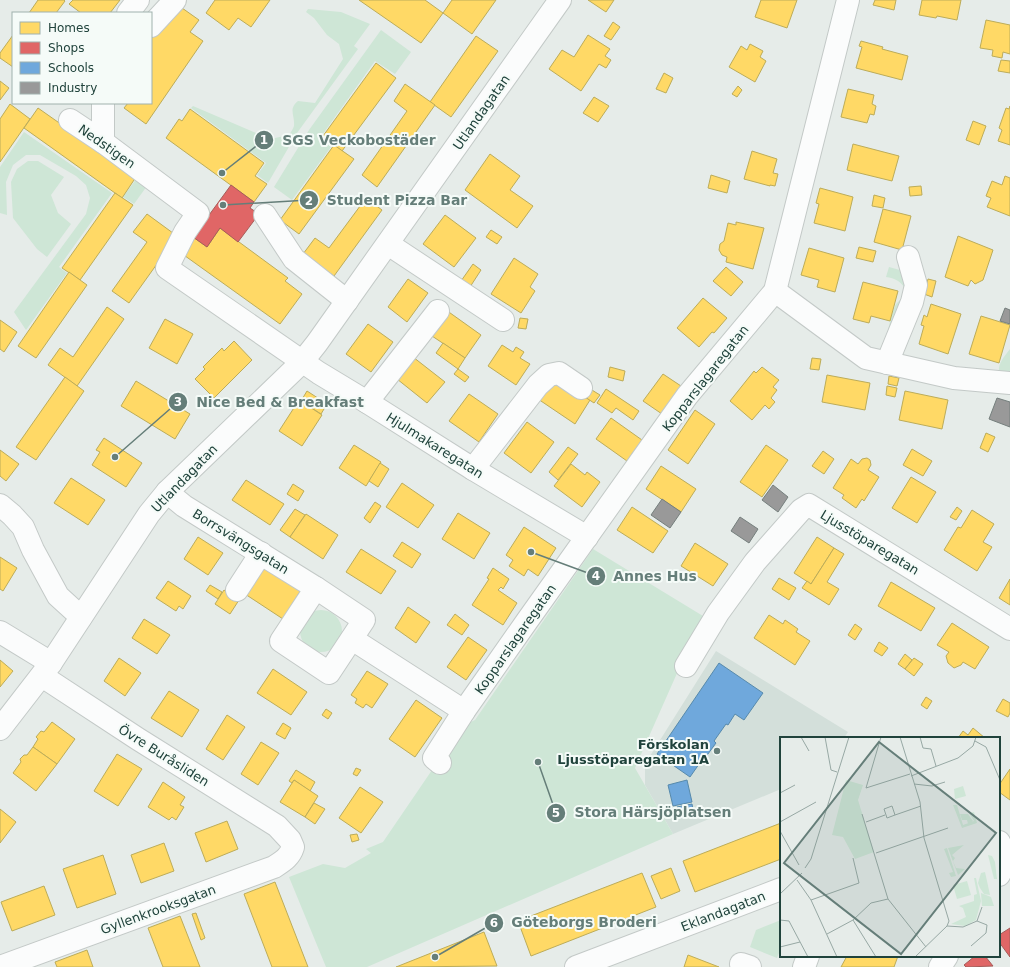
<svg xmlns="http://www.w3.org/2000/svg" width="1010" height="967" viewBox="0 0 1010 967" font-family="'DejaVu Sans',sans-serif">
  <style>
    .built { fill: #d3dfda }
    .green { fill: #cee6d6 }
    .homes { fill: #ffd966; stroke: #bcac59 }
    .shops { fill: #e06666; stroke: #a65c59 }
    .schools { fill: #6fa8dc; stroke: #578aac }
    .industry { fill: #999; stroke: #757f7d }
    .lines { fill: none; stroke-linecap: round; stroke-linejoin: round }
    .minor-casing { stroke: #c3c9c7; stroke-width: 24 }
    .minor { stroke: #fbfcfc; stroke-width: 22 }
    .poi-dot { fill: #657e79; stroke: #f5fbf8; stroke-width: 1.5 }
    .labels { text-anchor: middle; stroke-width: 4; stroke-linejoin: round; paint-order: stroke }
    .street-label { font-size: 13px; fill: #20433c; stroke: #f5fbf8 }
    .poi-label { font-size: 13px; font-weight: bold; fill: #20433c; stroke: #f5fbf8; text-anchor: end }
    .inset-road { fill: none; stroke: #97a8a4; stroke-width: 1 }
    .view { fill: #657e79; fill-opacity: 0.15; stroke: #657e79; stroke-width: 2 }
    .inset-edge { fill: none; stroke: #20433c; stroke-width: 2 }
    .leader { fill: none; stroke: #657e79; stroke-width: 1.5 }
    .callout-dot { fill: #657e79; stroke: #f5fbf8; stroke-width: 1.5 }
    .mark-label { font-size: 12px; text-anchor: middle; font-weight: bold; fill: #fff }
    .callout-label { font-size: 14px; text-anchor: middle; font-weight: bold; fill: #657e79; stroke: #f5fbf8; stroke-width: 4; stroke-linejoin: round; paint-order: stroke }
  </style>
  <rect width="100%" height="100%" fill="#e6ece9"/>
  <polygon class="built" points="716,651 848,732 844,738 781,738 781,789 673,834 645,785 645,764"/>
  <g class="green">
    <path d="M308,9L341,12L370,24L354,46L358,49L297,133L268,183L257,175L266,163L191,108L193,106L256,133L275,138L289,135C291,132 293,129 294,126C295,115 288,109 298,101L315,103L343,59L339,44L327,35L314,18L306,12Z"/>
    <polygon points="381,30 411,52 395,74 375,61 320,138 331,147 292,200 274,187 309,130"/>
    <polygon points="24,132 112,193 59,267 67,273 26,330 14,312 86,214 90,198 86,185 76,176 40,155 26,155 13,165 6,182 7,215 0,213 0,167"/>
    <polygon points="28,161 38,161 64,177 51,195 58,213 71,224 47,257 37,249 13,218 11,182 17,169"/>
    <polygon points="137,178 147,186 134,204 123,197"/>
    <path d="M889,267L907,272C916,290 896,332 890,351L884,348C887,335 890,319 895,306C897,301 905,298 905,291C904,282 894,278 886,277Z"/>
    <path d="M1010,349V373L999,372C998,362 1005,356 1010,349Z"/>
    <polygon points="593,549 703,616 686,645 676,670 678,671 635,768 673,834 367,967 326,967 289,877 323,864 345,868 371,853 366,849 383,842 462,726 475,720"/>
    <circle cx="321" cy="631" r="21"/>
    <polygon points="781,920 781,948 777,958 750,947 756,930"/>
  </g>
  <g class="homes">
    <polygon points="38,0 64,0 65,1 56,13 29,13"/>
    <polygon points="73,0 120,0 110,13 81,13 69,4"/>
    <polygon points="215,0 270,0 251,27 238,18 229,30 206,13"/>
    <polygon points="359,0 425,0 443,13 421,43"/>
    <polygon points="452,0 496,0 472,34 443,13"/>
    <polygon points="588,0 614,0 606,12"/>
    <polygon points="761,0 797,0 787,28 755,17"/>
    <polygon points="875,0 896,0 894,10 873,5"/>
    <polygon points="922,0 961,0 957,20 937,16 936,18 919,15"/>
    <polygon points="175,3 199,20 190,32 203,41 146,124 124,108 128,103 151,103 151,37"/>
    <polygon points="986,20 1010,25 1010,54 1003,52 1002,58 992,56 993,50 980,48"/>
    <polygon points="613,22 620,27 611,40 604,36"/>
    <polygon points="13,35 13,67 0,58 0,53"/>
    <polygon points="588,35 610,49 605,56 611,60 606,68 599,64 581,91 549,69 562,50 574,57"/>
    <polygon points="476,36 498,51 451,117 430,102"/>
    <polygon points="861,41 883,47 882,49 908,56 902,80 856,68 862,47 859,46"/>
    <polygon points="750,44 763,51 760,57 766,61 755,82 729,67 741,46 747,50"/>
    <polygon points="1001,60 1010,61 1010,73 998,71"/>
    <polygon points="376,63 396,78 342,151 323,136"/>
    <polygon points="664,73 673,78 666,93 656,89"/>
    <polygon points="0,81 9,88 0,100"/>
    <polygon points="405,84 435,105 377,187 362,175 407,111 394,101"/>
    <polygon points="738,86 742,90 737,97 732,94"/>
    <polygon points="848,89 874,95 872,104 876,106 874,115 870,114 867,123 841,117"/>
    <polygon points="594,97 609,106 598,122 583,113"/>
    <polygon points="10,104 30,119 0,162 0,119"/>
    <polygon points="1010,106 1010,145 998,141 1002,130 999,128 1006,108 1009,109"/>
    <polygon points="38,108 136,177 122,198 24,128"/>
    <polygon points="190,109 264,163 255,176 267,184 254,202 166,138 179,119 182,121"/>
    <polygon points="973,121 986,126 979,145 966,140"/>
    <polygon points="853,144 899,156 892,181 847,170"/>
    <polygon points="334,145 354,159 299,234 280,220"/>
    <polygon points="752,151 777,159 773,173 778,174 775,186 770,185 770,186 744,179"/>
    <polygon points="490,154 520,176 510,190 533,206 517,228 465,190"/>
    <polygon points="711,175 730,181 727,193 708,188"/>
    <polygon points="1005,176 1010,178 1010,216 987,207 991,198 986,196 992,181 1002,185"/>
    <polygon points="921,186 922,195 910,196 909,187"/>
    <polygon points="820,188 853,197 845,231 814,223 819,204 816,203"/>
    <polygon points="115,193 133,205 80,280 62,268"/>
    <polygon points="874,195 885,198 883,208 872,206"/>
    <polygon points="366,198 382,210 334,276 303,254 315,238 329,248"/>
    <polygon points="883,209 911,216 902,250 874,242"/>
    <polygon points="147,214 177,236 129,303 112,291 147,242 133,232"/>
    <polygon points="445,215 476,238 454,267 423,244"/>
    <polygon points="736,222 764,228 753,269 726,262 727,257 722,255 719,250 720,244 724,241 728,223 736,225"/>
    <polygon points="220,228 288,278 285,281 302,294 280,324 181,253 193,237 207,247"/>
    <polygon points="491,230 502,237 497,244 486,237"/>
    <polygon points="958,236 993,250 983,280 975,284 971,280 968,286 945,277"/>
    <polygon points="859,247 876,251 873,262 856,258"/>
    <polygon points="809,248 844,258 835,292 817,287 819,280 801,275"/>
    <polygon points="514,258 538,274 530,287 535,291 521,313 491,294"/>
    <polygon points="473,264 481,270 470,287 461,281"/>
    <polygon points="726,267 743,282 731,296 713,281"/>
    <polygon points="69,272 87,285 36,358 18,346"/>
    <polygon points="408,279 428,293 407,322 388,307"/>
    <polygon points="928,279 936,281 932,297 924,294"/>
    <polygon points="863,282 898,291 890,321 871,316 869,323 853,319"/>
    <polygon points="703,298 727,318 714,333 712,332 699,347 677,328"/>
    <polygon points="931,304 961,314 948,354 919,344 924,326 921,325 924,315 927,317"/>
    <polygon points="107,307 124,319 77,386 48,365 60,348 73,357"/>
    <polygon points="446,310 481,335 465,358 429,334"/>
    <polygon points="981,316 1010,325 999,363 969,354"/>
    <polygon points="520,318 528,319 526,329 518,328"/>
    <polygon points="165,319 193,334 177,364 149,348"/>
    <polygon points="0,320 17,332 4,352 0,349"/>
    <polygon points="368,324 393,342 371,372 346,354"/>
    <polygon points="234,341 252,360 214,398 195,379 205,369 203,367 222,348 224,351"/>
    <polygon points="443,343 465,358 458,369 436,353"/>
    <polygon points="502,345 513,352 516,347 524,352 520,358 530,364 516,385 488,366"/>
    <polygon points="413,357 445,382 427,403 397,379"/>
    <polygon points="812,358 821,359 819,370 810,369"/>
    <polygon points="610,367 625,371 623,381 608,377"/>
    <polygon points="762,367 779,380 773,387 777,390 771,398 775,402 769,409 765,405 752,420 730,401 754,371 756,373"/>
    <polygon points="458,369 469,377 465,382 454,374"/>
    <polygon points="663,374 681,386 662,414 643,401"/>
    <polygon points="827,375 870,383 865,410 822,402"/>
    <polygon points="889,376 899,378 897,386 888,384"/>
    <polygon points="65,377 84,391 36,460 16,447"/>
    <polygon points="552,378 590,400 575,424 538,399"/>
    <polygon points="136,381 190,414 175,439 121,406"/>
    <polygon points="887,386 897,388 895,397 886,395"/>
    <polygon points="587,387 600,395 594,403 582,395"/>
    <polygon points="606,389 639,411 633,420 616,408 612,413 597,403"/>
    <polygon points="307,391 327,404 321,414 301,401"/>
    <polygon points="905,391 948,400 942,429 899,420"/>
    <polygon points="469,394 498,414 479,442 449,421"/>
    <polygon points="299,400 322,415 302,446 279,431"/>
    <polygon points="695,410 715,424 688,464 668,450"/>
    <polygon points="611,418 642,440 627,461 596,439"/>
    <polygon points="527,422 554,442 531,473 504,453"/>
    <polygon points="986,433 995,437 988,452 980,448"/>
    <polygon points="104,438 142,463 126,487 92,465 100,452 96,450"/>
    <polygon points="354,445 381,462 366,486 339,468"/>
    <polygon points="766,445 788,460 762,497 740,482"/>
    <polygon points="568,447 578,454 558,480 549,472"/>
    <polygon points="912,449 932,461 923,476 903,465"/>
    <polygon points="0,450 19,464 6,481 0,476"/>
    <polygon points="823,451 834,459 824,474 812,466"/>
    <polygon points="867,458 870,460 871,465 868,470 879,477 864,501 862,499 856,508 842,498 844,495 833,488 851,459 858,464 862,459"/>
    <polygon points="380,463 389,469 378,487 369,481"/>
    <polygon points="571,464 585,475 587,472 600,482 582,507 554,486"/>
    <polygon points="661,466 696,489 681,512 646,489"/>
    <polygon points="911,477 936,492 917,523 892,508"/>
    <polygon points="71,478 105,500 88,525 54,503"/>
    <polygon points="246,480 284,504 270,525 232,500"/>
    <polygon points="402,483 434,505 418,528 386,507"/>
    <polygon points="293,484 304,491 298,501 287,494"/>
    <polygon points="375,502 381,506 370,523 364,518"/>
    <polygon points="632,507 668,531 653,553 617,530"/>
    <polygon points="957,507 962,511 956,520 950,517"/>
    <polygon points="295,509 305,515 290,537 280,530"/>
    <polygon points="972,510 994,524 983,542 992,547 977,571 944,550 958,527 961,528"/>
    <polygon points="458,513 490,533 474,559 442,539"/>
    <polygon points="306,514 338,535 323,559 290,537"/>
    <polygon points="524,527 556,548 538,576 528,569 524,576 509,566 513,560 506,555"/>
    <polygon points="198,537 223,553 208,575 184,559"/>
    <polygon points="817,537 834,548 811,584 794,573"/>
    <polygon points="402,542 421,554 412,568 393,556"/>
    <polygon points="695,543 728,564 713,586 681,566"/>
    <polygon points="834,548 844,554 827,582 839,589 829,605 802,588 807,581 811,584"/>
    <polygon points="361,549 396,571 381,594 346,572"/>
    <polygon points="0,557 17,568 3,591 0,589"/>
    <polygon points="262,566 301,590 283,619 245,594"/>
    <polygon points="493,568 509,579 503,589 501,587 498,590 517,603 503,625 472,605 489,579 487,578"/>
    <polygon points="779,578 796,588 789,600 772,589"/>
    <polygon points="1010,579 1010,605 999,598"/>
    <polygon points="168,581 191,596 183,609 179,606 176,611 156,598"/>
    <polygon points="891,582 935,608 921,631 878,606"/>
    <polygon points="210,585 222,592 218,599 206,591"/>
    <polygon points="224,590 239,600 230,614 215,604"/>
    <polygon points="408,607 430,622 416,643 395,628"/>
    <polygon points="455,614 469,625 462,635 447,625"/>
    <polygon points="769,615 783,624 785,620 798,629 796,632 810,641 795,665 754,638"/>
    <polygon points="144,619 170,635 157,654 132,638"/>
    <polygon points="952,623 989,647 975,669 963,662 961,665 954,668 948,663 946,656 949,652 937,645"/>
    <polygon points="855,624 862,629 855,640 848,635"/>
    <polygon points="468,637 487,650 466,680 447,667"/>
    <polygon points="879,642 888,648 882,656 874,651"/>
    <polygon points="905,654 912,660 905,669 898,664"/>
    <polygon points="119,658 141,673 125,696 104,681"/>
    <polygon points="914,658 923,664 914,676 905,669"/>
    <polygon points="0,660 13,671 0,687"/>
    <polygon points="273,669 307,692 291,715 257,693"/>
    <polygon points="367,671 388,684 372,708 366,704 363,708 355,703 357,699 351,695"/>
    <polygon points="169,691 199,710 182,737 151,718"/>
    <polygon points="926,697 932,701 927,709 921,705"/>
    <polygon points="1003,699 1010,703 1010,713 1008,717 996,711"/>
    <polygon points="416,700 442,718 415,757 389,739"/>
    <polygon points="326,709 332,713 328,719 322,715"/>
    <polygon points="227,715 245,727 223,760 206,749"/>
    <polygon points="52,722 75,739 57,764 33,747 38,739 36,737 41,731 44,732"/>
    <polygon points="283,723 291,728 285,739 276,734"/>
    <polygon points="973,728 985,738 958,738 963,731 968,735"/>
    <polygon points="261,742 279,753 258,785 241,774"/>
    <polygon points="33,747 57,764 36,791 13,773 21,762 20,759 24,755 27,755"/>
    <polygon points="117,754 142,769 118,806 94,791"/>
    <polygon points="356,768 361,770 357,776 353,774"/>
    <polygon points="1010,769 1010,800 999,792 999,785"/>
    <polygon points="296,770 315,782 310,791 294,780 292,783 289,781"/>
    <polygon points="294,780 318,796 305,817 280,802"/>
    <polygon points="163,782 185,797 180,805 184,807 176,820 172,817 169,820 148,807"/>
    <polygon points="360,787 383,802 361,833 339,818"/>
    <polygon points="314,803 325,809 315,824 305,817"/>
    <polygon points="0,809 16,822 0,843"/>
    <polygon points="227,821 238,849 206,862 195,833"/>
    <polygon points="781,823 781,859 695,892 683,861"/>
    <polygon points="357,834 359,840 352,842 350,835"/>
    <polygon points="164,843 174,871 141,883 131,855"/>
    <polygon points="103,855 116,894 77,908 63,869"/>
    <polygon points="671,868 680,891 661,899 651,876"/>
    <polygon points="642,873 656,907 531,956 518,921"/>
    <polygon points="275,882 308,967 272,967 244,894"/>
    <polygon points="44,886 55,915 12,931 1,902"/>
    <polygon points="196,913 205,938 201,940 192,914"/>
    <polygon points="180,916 200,967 163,967 148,928"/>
    <polygon points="484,932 497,966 396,967"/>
    <polygon points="87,950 93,967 57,967 55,962"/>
    <polygon points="688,955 719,967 684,967"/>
    <polygon points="847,956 898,956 894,967 841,967"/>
  </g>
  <g class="shops">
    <polygon points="231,185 254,202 250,208 259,214 238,242 220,228 207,247 193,237"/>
    <polygon points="1010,928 1010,957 999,942 999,935"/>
    <polygon points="975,956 985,956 993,966 966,967 964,965"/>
  </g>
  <g class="schools">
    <polygon points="719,663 763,693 744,720 735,714 728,725 726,724 714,741 716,743 705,758 704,757 690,777 657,754"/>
    <polygon points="687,780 692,802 673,806 668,785"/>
    <polygon points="692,804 694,815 680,818 677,807"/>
  </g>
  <g class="industry">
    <polygon points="1005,308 1010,310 1010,324 1000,321"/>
    <polygon points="997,398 1010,402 1010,427 989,419"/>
    <polygon points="773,485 788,497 778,512 762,500"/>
    <polygon points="662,499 681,512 670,528 651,515"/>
    <polygon points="740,517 758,529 749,543 731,531"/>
  </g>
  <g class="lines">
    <defs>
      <g id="minor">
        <polyline points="128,13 138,0"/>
        <polyline points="151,26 175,0"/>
        <polyline points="70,120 103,142 198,213 185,232 167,268 319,373 367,402 473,469 587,537"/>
        <polyline points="103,142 103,103"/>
        <polyline points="265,215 294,259 347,301"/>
        <polyline points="388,244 503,320"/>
        <polyline points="775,291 866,358 954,378 1010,383"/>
        <polyline points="887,363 912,302 916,285 908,257"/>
        <polyline points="367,402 438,311"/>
        <polyline points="473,469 538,385 549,375 559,373 581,388"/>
        <polyline points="167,492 184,506 316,588"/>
        <polyline points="0,505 12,515 23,527 33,550 58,596 81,617"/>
        <polygon points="316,588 364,620 329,673 281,641"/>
        <polyline points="237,590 261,553"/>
        <polyline points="0,632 51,663"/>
        <polyline points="352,639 464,711"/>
        <polyline points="686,666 718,613 755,562 801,510 809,505 1010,629"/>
        <polyline points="0,729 51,663 149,514 167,492 302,362 317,343 560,0"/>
        <polyline points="440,763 434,758 464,711 527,621 687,396 775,291 848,0"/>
        <path d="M999,842C1005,852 1005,864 999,875"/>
        <polyline points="741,964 750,967"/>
        <path d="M0,967L274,867C283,861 290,857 293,847L290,840L277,826L138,739L42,676"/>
        <polyline points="576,967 781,889"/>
        <polyline points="804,967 808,956"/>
        <polyline points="940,967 947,956"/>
      </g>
    </defs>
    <use href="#minor" class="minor-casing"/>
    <use href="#minor" class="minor"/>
  </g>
  <circle class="poi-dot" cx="717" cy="751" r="4"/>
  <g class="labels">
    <g class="street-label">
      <text transform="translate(481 112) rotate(-55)" y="5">Utlandagatan</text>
      <text transform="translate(107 146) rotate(35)" y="5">Nedstigen</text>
      <text transform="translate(705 378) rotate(-52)" y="5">Kopparslagaregatan</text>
      <text transform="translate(435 445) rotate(32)" y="5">Hjulmakaregatan</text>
      <text transform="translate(184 478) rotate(-46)" y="5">Utlandagatan</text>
      <text transform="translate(241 541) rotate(32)" y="5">Borrsvängsgatan</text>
      <text transform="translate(870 542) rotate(31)" y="5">Ljusstöparegatan</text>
      <text transform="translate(515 639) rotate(-55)" y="5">Kopparslagaregatan</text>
      <text transform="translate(164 755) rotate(32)" y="5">Övre Buråsliden</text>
      <text transform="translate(158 909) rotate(-20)" y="5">Gyllenkrooksgatan</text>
      <text transform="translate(723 911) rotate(-21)" y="5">Eklandagatan</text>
    </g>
    <g class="poi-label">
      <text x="709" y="749">Förskolan<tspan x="709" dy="15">Ljusstöparegatan 1A</tspan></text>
    </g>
  </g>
  <g transform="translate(780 737)">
    <rect width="220" height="220" fill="#e6ece9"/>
    <path d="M66,43L83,48L78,63L94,115L75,122L63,100L52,98ZM183,49L186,59L175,62L174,52ZM173,68H177L183,88L194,84L189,76L194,75L197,86L182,91ZM180,77H188L193,84L188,87L187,83H182ZM184,108L172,118L175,121L173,124L176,131L185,132L178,138L168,111ZM167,111L176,139L171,140L169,136L173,135L164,112ZM208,118L212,119L215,125L217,142H214ZM205,135L207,144L210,158L204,157L200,151L198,146L201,136ZM194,141H196L201,164L196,183L185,189L171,187L186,180L183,171L179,169L194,164V158L197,157ZM187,144L191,158L177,162L173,148ZM201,156L211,160L214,169H202Z" fill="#cee6d6"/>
    <path class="inset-road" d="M21,0L29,14M45,0L51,33L57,35M101,0L86,51L130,37M120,0L140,65L144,101L169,184L167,189L135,220M140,0L143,11L151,12L156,29M195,4L206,10L220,43M131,39L178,21L193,9L196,0M134,47L152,49L165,45M0,56L15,48M112,69L115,78L107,81L104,72ZM82,77L108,162L146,210M115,78L141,69M0,85L36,65M86,85L105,78M0,94L19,128M96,116L168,91M25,131L31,122L69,0M17,143L31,163L57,220M0,157L22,136M31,163L79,146L73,121M0,183L9,184L28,220M73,183L96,220M197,184L202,170M167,189L183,190L197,184L207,188L206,196L191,209M47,197L73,183L91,166L108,162M0,210L20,205"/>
    <path class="view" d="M99,5L216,96L121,217L4,126Z"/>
    <rect width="220" height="220" class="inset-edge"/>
  </g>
  <path class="leader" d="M222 173L264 140M223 205L309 200M115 457L178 402M531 552L596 576M538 762L556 813M435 957L494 923"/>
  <g class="callout-dot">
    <circle cx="222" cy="173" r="4"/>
    <circle cx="223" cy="205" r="4"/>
    <circle cx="115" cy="457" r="4"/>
    <circle cx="531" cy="552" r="4"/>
    <circle cx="538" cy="762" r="4"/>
    <circle cx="435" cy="957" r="4"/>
    <circle cx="264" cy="140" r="10"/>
    <circle cx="309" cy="200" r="10"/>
    <circle cx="178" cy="402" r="10"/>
    <circle cx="596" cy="576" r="10"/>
    <circle cx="556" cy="813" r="10"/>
    <circle cx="494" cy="923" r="10"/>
  </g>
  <g class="mark-label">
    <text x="264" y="144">1</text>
    <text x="309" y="205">2</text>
    <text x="178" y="406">3</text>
    <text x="596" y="580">4</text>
    <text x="556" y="817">5</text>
    <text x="494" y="927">6</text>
  </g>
  <g class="callout-label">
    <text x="359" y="145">SGS Veckobostäder</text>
    <text x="397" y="205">Student Pizza Bar</text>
    <text x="280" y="407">Nice Bed &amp; Breakfast</text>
    <text x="655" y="581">Annes Hus</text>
    <text x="653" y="817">Stora Härsjöplatsen</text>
    <text x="584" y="927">Göteborgs Broderi</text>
  </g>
  <rect x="12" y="12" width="140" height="92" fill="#f5fbf8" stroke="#a0b1ad"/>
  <rect x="20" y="22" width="20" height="12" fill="#ffd966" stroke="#a0b1ad"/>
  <text x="48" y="32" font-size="12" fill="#20433c">Homes</text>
  <rect x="20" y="42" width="20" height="12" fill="#e06666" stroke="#a0b1ad"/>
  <text x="48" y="52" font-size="12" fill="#20433c">Shops</text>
  <rect x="20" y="62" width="20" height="12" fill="#6fa8dc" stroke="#a0b1ad"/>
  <text x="48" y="72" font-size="12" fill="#20433c">Schools</text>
  <rect x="20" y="82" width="20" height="12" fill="#999999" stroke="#a0b1ad"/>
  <text x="48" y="92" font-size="12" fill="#20433c">Industry</text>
</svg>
